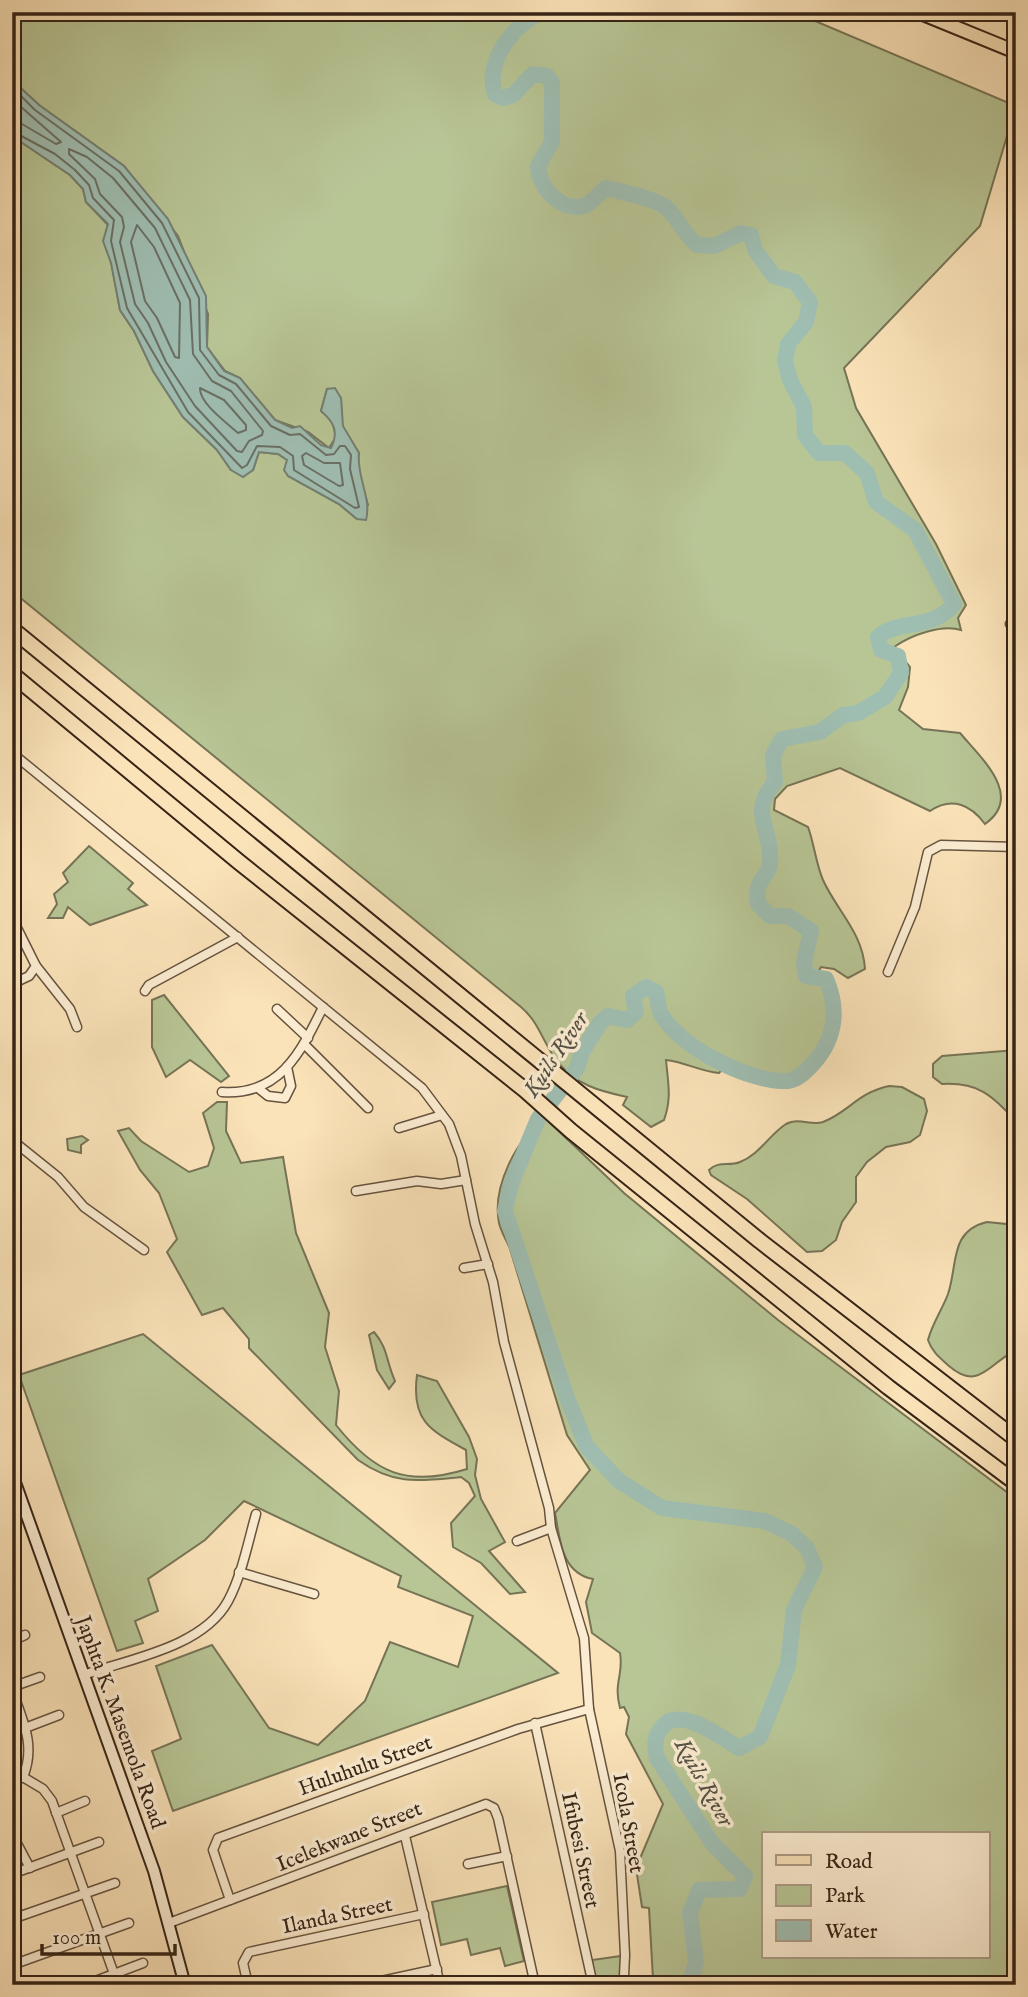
<svg xmlns="http://www.w3.org/2000/svg" width="1028" height="1997" viewBox="0 0 1028 1997" font-family="'IM FELL English',serif">
  <style>
    .green { fill: #b8c595; stroke: #767456; stroke-width: 2; fill-rule: evenodd }
    .water { fill: #9fbeb2; stroke: #758074; stroke-width: 2 }
    .lines { fill: none; stroke-linecap: round; stroke-linejoin: round }
    .shore { stroke: #6a7064; stroke-width: 2 }
    .river { stroke: #9fbeb2; stroke-width: 16 }
    .street-casing { stroke: #66533f; stroke-width: 11 }
    .secondary-casing { stroke: #352316; stroke-width: 14 }
    .primary-casing { stroke: #352316; stroke-width: 16 }
    .highway-casing { stroke: #352316; stroke-width: 18 }
    .street { stroke: #fcedd2; stroke-width: 8 }
    .secondary { stroke: #fcedd2; stroke-width: 10 }
    .primary { stroke: #fbe3b9; stroke-width: 12 }
    .highway { stroke: #fbe3b9; stroke-width: 14 }
    .labels { text-anchor: middle; stroke-width: 7; stroke-linejoin: round; paint-order: stroke }
    .street-label { font-size: 21px; fill: #352316; stroke: #fcedd2 }
    .water-label { font-size: 23px; font-style: italic; fill: #555245; stroke: #fcedd2 }
  </style>
  <rect width="100%" height="100%" fill="#fbe3b9"/>
  <filter id="stains"><feTurbulence type="fractalNoise" baseFrequency=".00286" numOctaves="4"/><feColorMatrix values="0 0 0 0 .2 0 0 0 0 .09 0 0 0 0 .02 0 0 0 .5 -.17"/></filter>
  <radialGradient id="worn" r=".72"><stop offset=".6" stop-color="#630" stop-opacity="0"/><stop offset="1" stop-color="#630" stop-opacity=".3"/></radialGradient>
  <g class="green">
    <path d="M12,12H794L1016,106L980,226L844,368L856,408L936,544L966,605L958,618L961,630C942,624 911,635 894,647L910,667L908,687L899,710L923,729L960,733C980,757 1025,796 985,824C971,805 952,796 930,811L840,768L787,786L775,799L774,810L808,827C814,843 816,864 823,880C837,911 863,933 865,969L848,978L834,969L821,967L816,976L826,979C840,1010 836,1039 813,1064C807,1071 800,1078 791,1080C771,1084 745,1072 728,1064L719,1073C699,1071 685,1062 666,1060C668,1083 672,1098 664,1120L651,1127L623,1105L627,1097C599,1091 576,1085 557,1061C543,1043 539,1022 521,1007L12,591V136L70,175L83,189L86,202L108,225L106,232L120,310L134,331L153,371L183,417L217,450L231,470H253L259,452L278,454L287,460L288,476L339,504L357,519L368,505L357,467L359,453L342,426L341,398L327,389L321,411L332,420L336,437L329,448L308,432L275,420L240,378L225,371L207,347L208,314L178,236L124,166L39,105L12,80Z"/>
    <polygon points="89,846 133,883 128,889 147,905 90,925 68,907 63,918 48,918 57,904 54,894 68,882 63,873"/>
    <polygon points="164,995 229,1076 221,1082 190,1060 166,1077 152,1047 152,1000"/>
    <path d="M1016,1050V1121C991,1095 979,1082 942,1084L933,1077V1064L942,1056Z"/>
    <path d="M889,1086L902,1087L924,1099L927,1111L920,1135L910,1142L886,1147L867,1162L856,1177V1202L842,1222L836,1240L822,1251L807,1252L747,1199L711,1175L709,1170C719,1160 729,1167 740,1162C759,1155 770,1134 786,1124C799,1117 811,1126 823,1122C849,1112 857,1093 889,1086Z"/>
    <path d="M217,1102H227L226,1131L241,1163L283,1157L296,1233L329,1313L325,1347L339,1391L336,1425C374,1473 407,1488 467,1469L466,1450C429,1430 411,1420 417,1375L437,1381L469,1437L477,1459L475,1475L481,1499L505,1542L489,1551L525,1592L510,1594L481,1563L453,1547L451,1523L475,1496L469,1483L461,1477C420,1481 395,1486 358,1460L249,1348V1339L223,1308L202,1315L167,1252L177,1239L159,1193L140,1170L118,1131L129,1128L141,1141L189,1172L208,1166L214,1148L203,1113Z"/>
    <path d="M546,1119L624,1193L778,1320L1016,1499V1985H644L653,1979L649,1908L642,1907L636,1868L663,1804L626,1734L629,1717L624,1707L620,1708C613,1682 624,1675 620,1653L592,1633L586,1602L593,1579C561,1573 560,1539 555,1513L590,1470L567,1435L510,1249C507,1241 501,1232 499,1223C492,1188 516,1137 546,1119ZM764,1834H988V1957H764Z"/>
    <polygon points="82,1136 88,1140 81,1145 81,1153 68,1150 67,1139"/>
    <path d="M987,1222L1016,1225V1350C989,1363 979,1392 949,1366C940,1358 932,1352 928,1340C932,1324 942,1310 948,1294C958,1265 949,1231 987,1222Z"/>
    <path d="M374,1332C388,1348 386,1361 395,1381L389,1389L377,1370L369,1335Z"/>
    <polygon points="143,1334 558,1673 173,1811 152,1751 181,1739 156,1666 212,1645 269,1728 318,1745 365,1701 390,1642 458,1667 473,1616 398,1587 401,1576 244,1501 205,1540 148,1579 158,1611 135,1621 143,1643 117,1651 19,1375"/>
    <polygon points="507,1886 524,1961 505,1966 500,1948 471,1955 467,1939 441,1945 432,1902"/>
    <polygon points="621,1956 621,1976 617,1982 596,1985 592,1960"/>
  </g>
  <path class="water" d="M12,80L39,105L124,166L168,219L206,296L207,347L224,371L240,378L275,420L292,428L300,426L321,445L331,448C339,432 334,422 321,411L327,389L335,388L341,398L343,426L359,453C356,476 372,498 366,520L357,519L339,504L288,476L284,470L287,460L278,454L259,452L253,470L243,477L231,470L217,450L183,417L153,371L134,331L120,310L111,263L103,241L108,224L86,202L83,189L70,175L12,136Z"/>
  <g class="lines">
    <g class="shore">
      <polyline points="12,87 35,110 119,171 162,223 199,298 200,350 219,375 236,384 271,426 290,435 300,434 326,455 334,454 340,446 345,446 351,455 350,469 359,507 355,508 294,470 293,456 280,447 257,446 247,465 242,468 188,412 127,308 111,241 114,220 93,198 89,185 75,170 55,154 12,131"/>
      <polyline points="12,99 61,142 56,144 22,124 12,122"/>
      <polygon points="69,149 87,157 113,178 155,228 190,300 193,354 212,381 231,391 263,431 262,435 249,441 242,452 237,451 195,406 166,362 148,323 135,304 120,242 124,227 122,217 100,194 95,179 69,154"/>
      <polygon points="137,225 154,247 180,303 179,358 175,357 157,318 145,301 131,242"/>
      <path d="M200,388L224,400L246,425V430L238,433C227,423 199,403 200,388Z"/>
      <polygon points="306,453 324,463 340,463 343,485 339,486 304,465 302,456"/>
    </g>
    <path class="river" d="M542,12C513,24 484,63 495,94L503,98L513,95L533,74L547,76L552,83V142L538,166C539,187 560,212 584,206C592,203 599,193 606,188C621,192 660,199 669,210C679,221 685,235 697,245L714,246L741,233L751,235L755,250L774,276L795,282L810,302L806,322L788,344L785,361L790,380L804,407L805,435L819,453H845L867,473L876,502L915,530L954,604C931,632 900,618 878,637L881,650L898,656L901,673L885,697L858,713L843,715L820,732L782,739L773,755L775,782C747,814 773,828 770,864C769,873 760,879 758,888C757,892 758,899 758,904L770,916H788L811,931L804,962L806,976L826,979C840,1011 835,1042 810,1067C804,1073 797,1080 788,1081C751,1083 683,1049 663,1017C658,1011 658,999 656,992L646,987L633,996L636,1012L627,1020L608,1016L600,1023L582,1052L577,1068L538,1119L511,1184L505,1211L567,1398L587,1447L619,1481L662,1508L765,1521L792,1534L807,1548L815,1567L794,1610L788,1665L760,1737L739,1748C722,1738 681,1706 663,1726C654,1736 654,1746 657,1758L712,1843L745,1876L740,1889L699,1890L690,1913L696,1962L689,1985"/>
    <defs>
      <g id="street">
        <polyline points="1010,624 1016,624"/>
        <polyline points="12,753 422,1088 449,1124 461,1156 475,1224 493,1282 504,1342 549,1508 551,1528 584,1638 589,1709 620,1851 625,1955 624,1976 620,1985"/>
        <polyline points="12,918 36,966 29,976 12,984"/>
        <polyline points="36,966 70,1009 77,1027"/>
        <polyline points="888,972 915,907 928,852 941,845 1016,847"/>
        <polyline points="145,991 149,985 238,937"/>
        <polyline points="277,1009 308,1038"/>
        <polyline points="305,1045 368,1108"/>
        <polyline points="258,1088 268,1096 285,1098 291,1086 287,1067"/>
        <path d="M222,1092C280,1096 301,1052 323,1007"/>
        <polyline points="399,1128 442,1115"/>
        <polyline points="12,1140 58,1177 84,1207 144,1250"/>
        <polyline points="356,1191 417,1181 441,1184 466,1180"/>
        <polyline points="464,1268 488,1264"/>
        <polyline points="517,1541 551,1528"/>
        <polyline points="239,1572 314,1594"/>
        <polyline points="12,1641 25,1635"/>
        <path d="M83,1675C130,1659 203,1647 228,1601C242,1575 248,1542 256,1514"/>
        <polyline points="12,1687 40,1677"/>
        <path d="M12,1690C23,1721 36,1746 23,1777L12,1783"/>
        <polyline points="535,1723 593,1985"/>
        <polyline points="25,1728 59,1715"/>
        <polyline points="23,1777 43,1789 52,1801 118,1985"/>
        <polyline points="56,1813 85,1801"/>
        <polyline points="12,1834 30,1868"/>
        <polyline points="405,1836 440,1985"/>
        <polyline points="468,1864 507,1856"/>
        <polyline points="12,1874 99,1842"/>
        <polyline points="230,1900 213,1850 218,1838 518,1729 589,1709"/>
        <polyline points="12,1919 115,1883"/>
        <polyline points="169,1923 486,1804 494,1808 498,1818 535,1985"/>
        <polyline points="12,1965 129,1923"/>
        <polyline points="85,1985 143,1963"/>
        <polyline points="248,1985 243,1963 249,1952 424,1914"/>
        <polyline points="363,1985 437,1969"/>
      </g>
      <polyline id="secondary" points="12,1474 154,1871 185,1985"/>
      <polyline id="primary" points="918,12 1016,52"/>
      <g id="highway">
        <polyline points="12,629 760,1241 1016,1439"/>
        <polyline points="12,674 239,862 525,1090 571,1131 888,1387 1016,1483"/>
      </g>
    </defs>
    <use href="#street" class="street-casing"/>
    <use href="#secondary" class="secondary-casing"/>
    <use href="#primary" class="primary-casing"/>
    <use href="#highway" class="highway-casing"/>
    <use href="#street" class="street"/>
    <use href="#secondary" class="secondary"/>
    <use href="#primary" class="primary"/>
    <use href="#highway" class="highway"/>
  </g>
  <g class="labels">
    <g class="street-label">
      <text transform="translate(121 1722) rotate(70)" y="7">Japhta K. Masemola Road</text>
      <text transform="translate(365 1765) rotate(-20)" y="7">Huluhulu Street</text>
      <text transform="translate(629 1823) rotate(80)" y="7">Icola Street</text>
      <text transform="translate(349 1836) rotate(-22)" y="7">Icelekwane Street</text>
      <text transform="translate(581 1850) rotate(78)" y="7">Ifubesi Street</text>
      <text transform="translate(337 1915) rotate(-12)" y="7">Ilanda Street</text>
    </g>
    <g class="water-label">
      <text transform="translate(555 1054) rotate(-56)" y="8">Kuils River</text>
      <text transform="translate(705 1782) rotate(61)" y="8">Kuils River</text>
    </g>
  </g>
  <rect width="1028" height="1997" fill="none" stroke="#fbe3b9" stroke-width="42"/>
  <rect x="14" y="14" width="1000" height="1969" fill="none" stroke="#352316" stroke-width="3.5"/>
  <rect x="21" y="21" width="986" height="1955" fill="none" stroke="#352316" stroke-width="2"/>
  <rect x="762" y="1832" width="228" height="126" fill="#fcedd2" stroke="#ac9c87" stroke-width="2"/>
  <rect x="776" y="1855" width="35" height="10" fill="#fbe3b9" stroke="#ac9c87" stroke-width="2"/>
  <text x="825" y="1868" font-size="21" fill="#352316">Road</text>
  <rect x="776" y="1885" width="35" height="21" fill="#b8c595" stroke="#ac9c87" stroke-width="2"/>
  <text x="825" y="1902" font-size="21" fill="#352316">Park</text>
  <rect x="776" y="1920" width="35" height="21" fill="#9fbeb2" stroke="#ac9c87" stroke-width="2"/>
  <text x="825" y="1938" font-size="21" fill="#352316">Water</text>
  <path d="M42 1944v10h133v-10" fill="none" stroke="#352316" stroke-width="3.5"/>
  <text x="52" y="1944" font-size="21" fill="#352316" stroke="#fcedd2" stroke-width="5" paint-order="stroke">100 m</text>
  <rect width="100%" height="100%" filter="url(#stains)"/>
  <rect width="100%" height="100%" fill="url(#worn)"/>
</svg>
